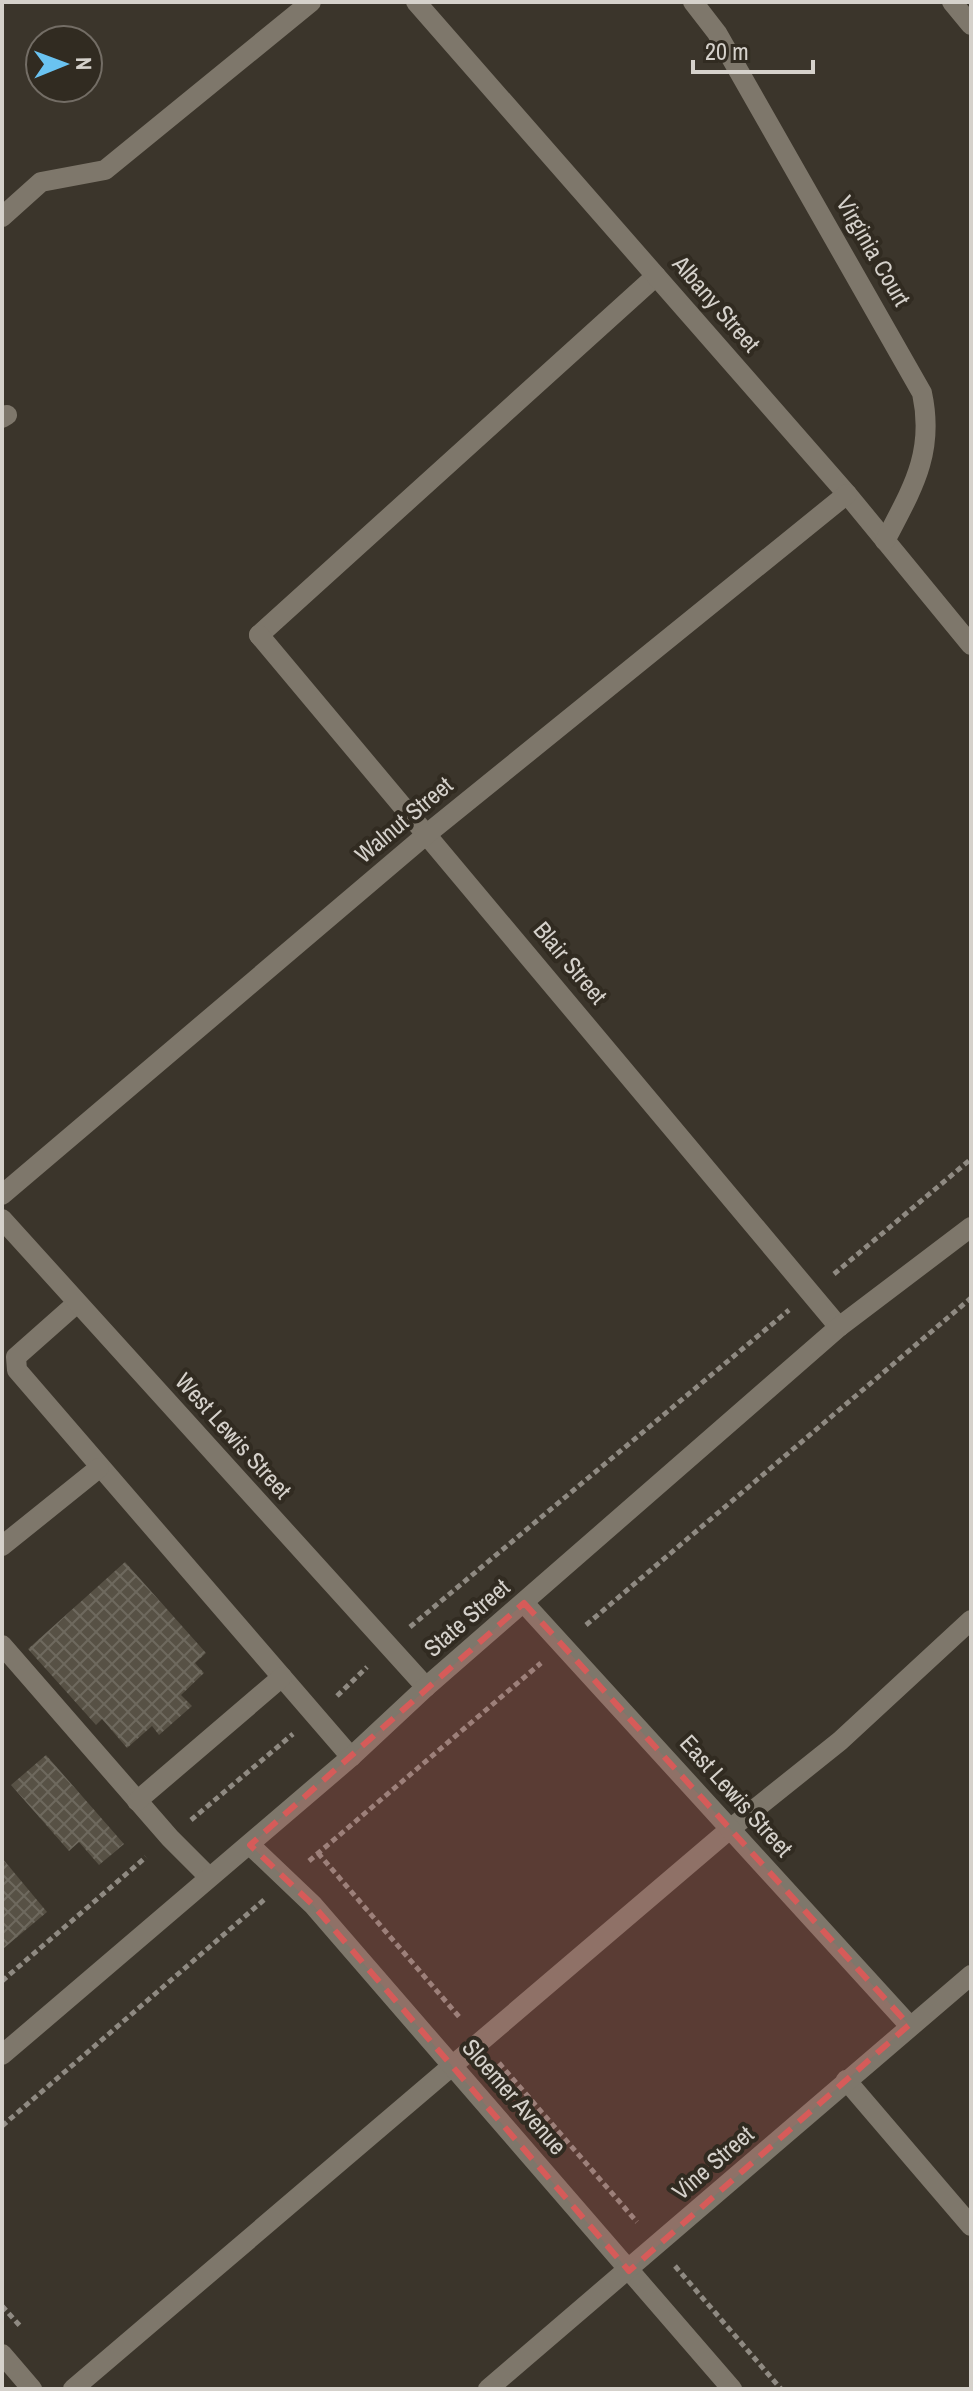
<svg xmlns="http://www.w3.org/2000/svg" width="973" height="2391" viewBox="0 0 973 2391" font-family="'Archivo Narrow',sans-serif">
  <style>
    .building { fill: url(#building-cross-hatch) }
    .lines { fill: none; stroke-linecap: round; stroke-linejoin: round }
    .path { stroke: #8f8a82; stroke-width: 5; stroke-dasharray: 6 4; stroke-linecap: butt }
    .lane { stroke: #7e776b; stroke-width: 20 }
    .street { stroke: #7e776b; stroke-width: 20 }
    .secondary { stroke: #7e776b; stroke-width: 20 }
    .marked { fill: #d65b59; fill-opacity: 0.2; stroke: #d65b59; stroke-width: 6; stroke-dasharray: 16 10; stroke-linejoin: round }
    .labels { text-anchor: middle; stroke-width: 8; stroke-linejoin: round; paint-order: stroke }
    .street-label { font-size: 24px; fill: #d5d1cb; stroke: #312b21 }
  </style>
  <defs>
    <pattern id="building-cross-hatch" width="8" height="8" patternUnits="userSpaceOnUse" patternTransform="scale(2)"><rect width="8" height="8" fill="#575145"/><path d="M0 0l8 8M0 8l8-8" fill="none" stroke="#6e695e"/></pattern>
  </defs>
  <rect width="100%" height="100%" fill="#3b352b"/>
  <g class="building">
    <polygon points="125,1562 206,1653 195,1663 204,1673 181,1695 192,1706 159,1735 152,1726 127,1748 102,1719 96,1725 28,1649"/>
    <polygon points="46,1755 124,1844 99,1865 79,1842 69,1851 11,1785"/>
    <polygon points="2,1858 47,1912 4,1948 2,1946"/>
  </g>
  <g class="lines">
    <g class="path">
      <polyline points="834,1274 971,1159"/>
      <polyline points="586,1625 971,1298"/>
      <polyline points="410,1627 789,1310"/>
      <polyline points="337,1696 367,1667"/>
      <polyline points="191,1820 293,1734"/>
      <polyline points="318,1853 461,2019"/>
      <polyline points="309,1861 541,1663"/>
      <polyline points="2,1981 146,1857"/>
      <polyline points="499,2063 637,2222"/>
      <polyline points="2,2126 265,1899"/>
      <polyline points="675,2266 781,2389"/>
      <polyline points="2,2306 21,2327"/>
    </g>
    <g class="lane">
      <polyline points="952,2 971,25"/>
      <polyline points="2,217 41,182 105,170 311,2"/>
      <polyline points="259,635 656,276"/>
      <polyline points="77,1303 16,1357 17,1370 351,1757"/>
      <polyline points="2,1546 99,1468"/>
      <polyline points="2,1645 170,1838 209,1877"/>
      <polyline points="137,1801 282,1677"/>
      <polyline points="846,2080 971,2226"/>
      <polyline points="73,2389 730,1829 840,1741 971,1620"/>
    </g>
    <g class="street">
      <polyline points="416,2 847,494 971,645"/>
      <path d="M693,2L717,33L922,393C935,453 912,489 885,541"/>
      <polyline points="2,418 7,415"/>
      <polyline points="259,635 839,1327"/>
      <polyline points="2,1195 427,834 847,494"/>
      <polyline points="2,1219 426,1687"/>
      <polyline points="524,1603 909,2025"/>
      <polyline points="250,1845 313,1905 732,2389"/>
      <polyline points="2,2354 32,2389"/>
      <polyline points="488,2389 971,1975"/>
    </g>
    <polyline class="secondary" points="2,2055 351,1757 426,1687 839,1327 971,1227"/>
  </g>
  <path class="marked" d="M524,1603L909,2025L629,2271L313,1905L250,1845Z"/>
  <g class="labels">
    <g class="street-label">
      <text transform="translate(873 251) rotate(60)" y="8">Virginia Court</text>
      <text transform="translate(716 304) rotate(49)" y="8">Albany Street</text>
      <text transform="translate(404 820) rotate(-40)" y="8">Walnut Street</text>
      <text transform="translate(570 963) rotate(50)" y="8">Blair Street</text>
      <text transform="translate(233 1436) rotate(48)" y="8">West Lewis Street</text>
      <text transform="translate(467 1618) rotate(-41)" y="8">State Street</text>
      <text transform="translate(736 1796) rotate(48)" y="8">East Lewis Street</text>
      <text transform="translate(514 2097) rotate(49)" y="8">Sloemer Avenue</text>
      <text transform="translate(713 2163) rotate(-41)" y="8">Vine Street</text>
    </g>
  </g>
  <rect width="973" height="2391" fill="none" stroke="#d5d1cb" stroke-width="8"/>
  <g transform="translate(64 64) rotate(89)"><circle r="38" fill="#312b21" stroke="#736d65" stroke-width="2"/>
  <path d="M0-6L14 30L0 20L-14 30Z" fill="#6ac3f1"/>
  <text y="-12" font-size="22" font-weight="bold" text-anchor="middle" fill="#d5d1cb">N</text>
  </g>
  <path d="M693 60v12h120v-12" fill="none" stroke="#d5d1cb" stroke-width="4"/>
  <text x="705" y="60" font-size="24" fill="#d5d1cb" stroke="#312b21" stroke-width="6" paint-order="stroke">20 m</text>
</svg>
